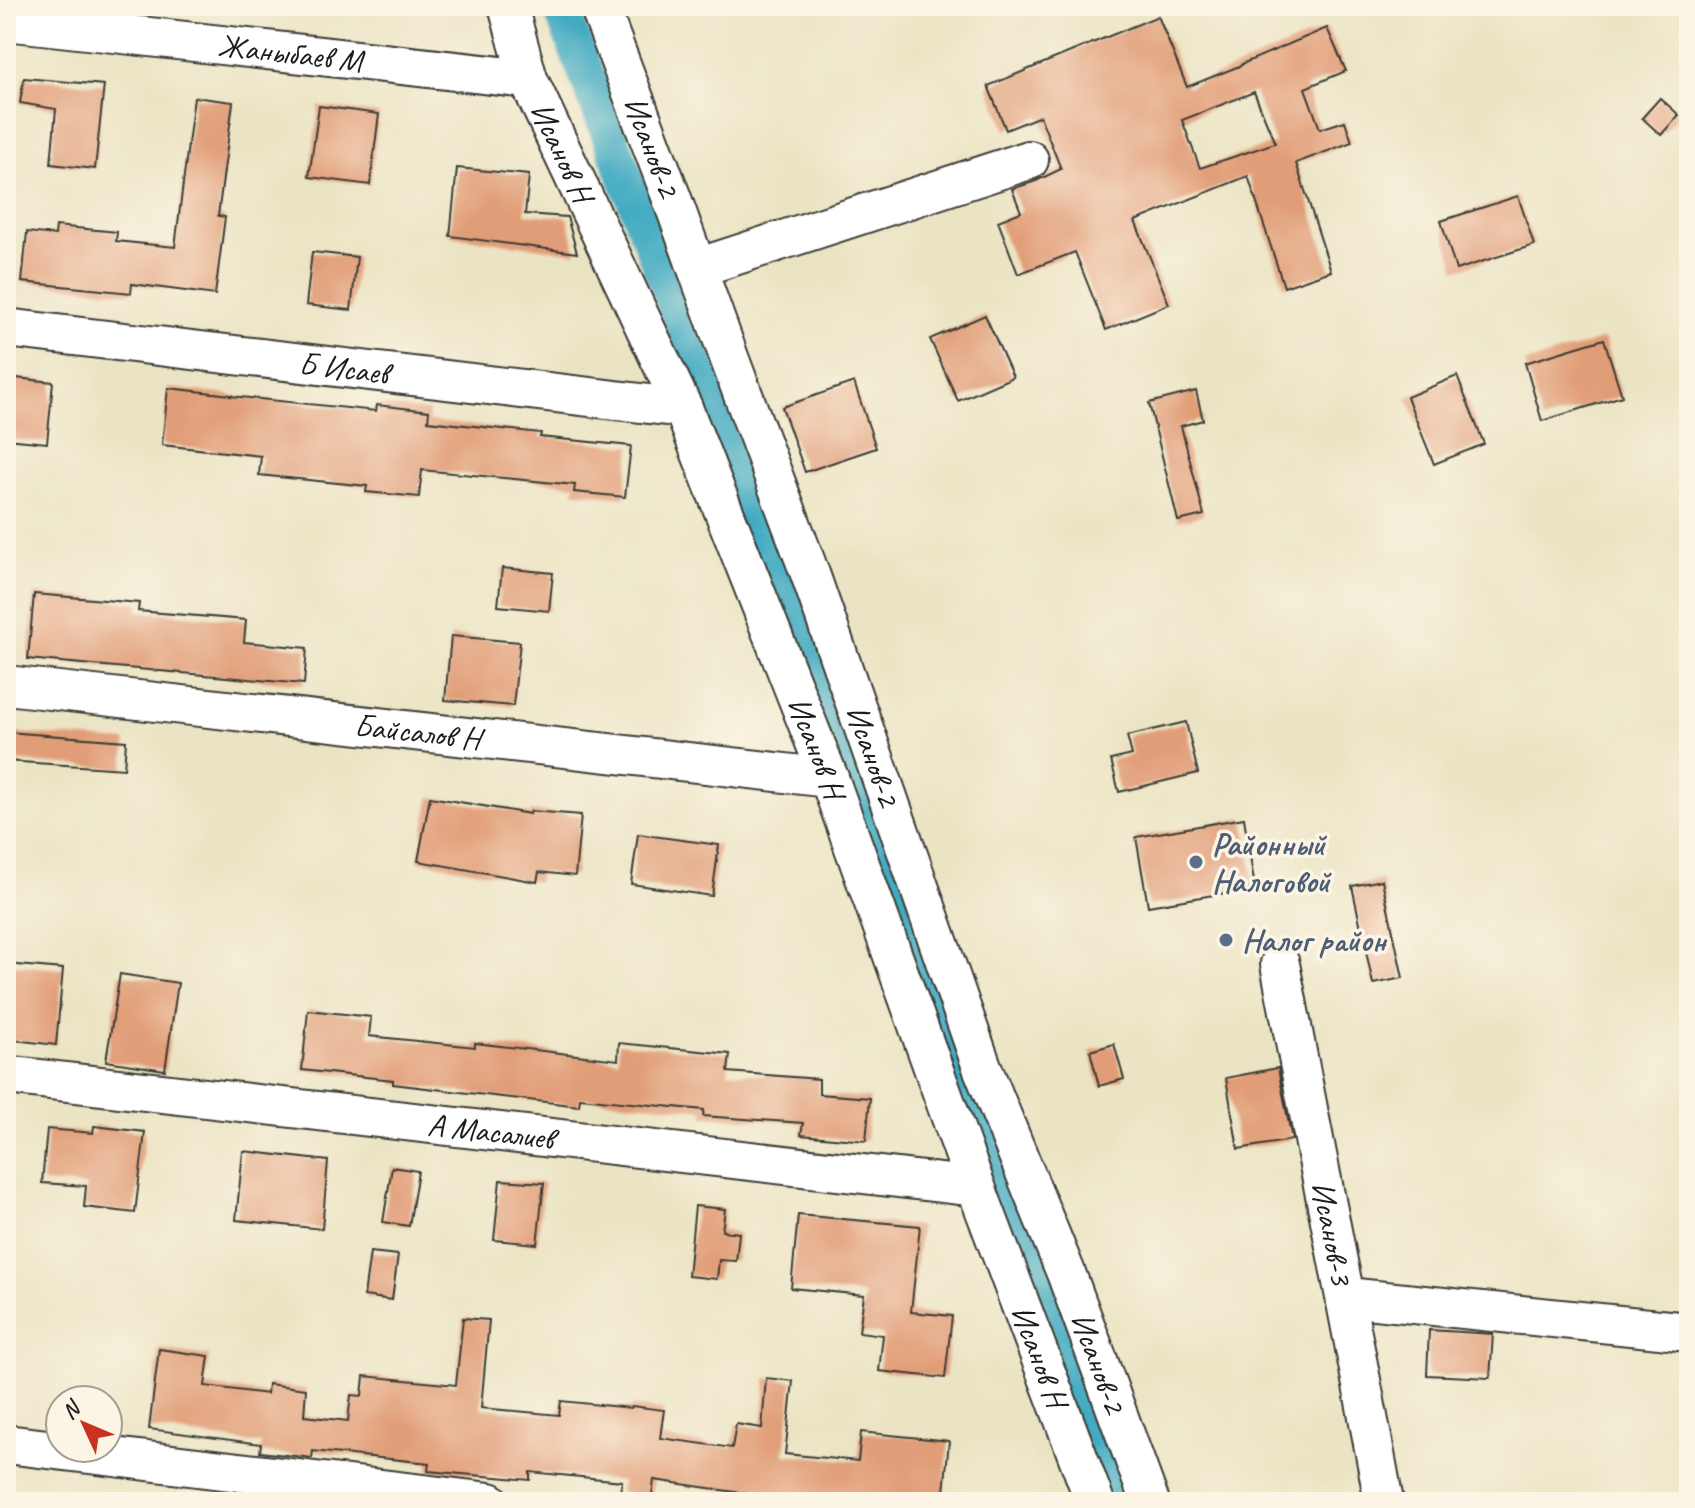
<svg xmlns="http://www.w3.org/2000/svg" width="1695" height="1508" viewBox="0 0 1695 1508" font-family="Caveat,sans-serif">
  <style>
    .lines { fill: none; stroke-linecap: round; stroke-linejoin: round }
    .canal { stroke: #42abc2; stroke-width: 36 }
    .building { fill: #e19d77; fill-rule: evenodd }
    .minor-casing { stroke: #3b3a35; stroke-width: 42 }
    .minor { stroke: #fff; stroke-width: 38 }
    .service-dot { fill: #5c6f8a; stroke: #fcf5e5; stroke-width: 3 }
    .labels { text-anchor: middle; stroke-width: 7; stroke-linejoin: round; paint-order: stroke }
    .street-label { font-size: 32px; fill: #1c1c1c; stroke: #fcf5e5 }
    .service-label { font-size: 32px; font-weight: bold; fill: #4e5e75; stroke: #fcf5e5; text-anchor: start }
  </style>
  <rect width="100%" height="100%" fill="#fcf5e5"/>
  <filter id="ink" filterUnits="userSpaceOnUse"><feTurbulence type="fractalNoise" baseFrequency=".0125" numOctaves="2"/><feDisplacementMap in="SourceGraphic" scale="16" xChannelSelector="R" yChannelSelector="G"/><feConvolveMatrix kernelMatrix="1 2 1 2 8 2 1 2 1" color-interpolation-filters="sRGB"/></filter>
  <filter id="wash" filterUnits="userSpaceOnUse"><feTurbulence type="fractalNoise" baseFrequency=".006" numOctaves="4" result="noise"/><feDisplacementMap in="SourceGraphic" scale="32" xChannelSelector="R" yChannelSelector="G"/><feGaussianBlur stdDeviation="1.8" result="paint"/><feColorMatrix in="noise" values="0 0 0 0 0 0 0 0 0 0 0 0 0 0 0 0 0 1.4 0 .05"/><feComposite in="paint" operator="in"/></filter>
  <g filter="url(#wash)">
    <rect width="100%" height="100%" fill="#ebe4c4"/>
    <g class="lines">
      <polyline class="canal" points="560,6 743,483 965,1074 1117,1502"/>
    </g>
    <g id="blocks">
      <g class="building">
        <path d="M1158,16L1187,87L1242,65V64L1327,28L1346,71L1305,88L1320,129L1345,121L1352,142L1296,163L1331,271L1284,287L1248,176L1135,221L1169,304L1106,330L1075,252L1018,274L998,221L1021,212L1012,189L1036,181L1061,169L1040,116L1006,130L988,86ZM1254,92L1275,143L1200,168L1182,120Z"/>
        <polygon points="24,78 104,85 95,169 51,164 56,109 20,103"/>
        <polygon points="194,97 233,102 218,216 225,217 215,295 132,284 131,293 22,282 27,232 55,235 56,226 117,232 116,241 175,247"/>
        <polygon points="1660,98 1679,115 1661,135 1642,118"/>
        <polygon points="319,106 379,114 370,185 309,177"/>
        <polygon points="457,168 529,175 525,214 567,217 577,253 450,236"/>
        <polygon points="1518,196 1534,245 1456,270 1441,221"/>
        <polygon points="312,252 357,257 351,310 306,305"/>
        <polygon points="985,315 1013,377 958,401 930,339"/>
        <polygon points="1604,339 1622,396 1542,421 1525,363"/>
        <polygon points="1457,376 1484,444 1434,464 1407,397"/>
        <polygon points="6,377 53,382 47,443 6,439"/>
        <polygon points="854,382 876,448 805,472 782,407"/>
        <polygon points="168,388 231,395 230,396 376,411 377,405 429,411 428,421 541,433 540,437 631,446 625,497 574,492 575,485 422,470 419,497 366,492 367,486 259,475 261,456 162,445"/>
        <polygon points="1196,391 1203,420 1181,426 1204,515 1178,521 1149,403"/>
        <polygon points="502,568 553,573 549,611 498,606"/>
        <polygon points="34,594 139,603 138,611 246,620 244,642 307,648 304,684 28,659"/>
        <polygon points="451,636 520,642 513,706 445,700"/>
        <polygon points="1186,722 1198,773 1119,792 1111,760 1132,755 1127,736"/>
        <polygon points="6,732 126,741 124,769 6,761"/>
        <polygon points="430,797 530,814 531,811 581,815 575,876 539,872 537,882 418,861"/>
        <polygon points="1244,818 1255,888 1148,906 1136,837"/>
        <polygon points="638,834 719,845 712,896 631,884"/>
        <polygon points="1382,880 1403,978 1373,984 1352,886"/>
        <polygon points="6,964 63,969 56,1045 6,1039"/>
        <polygon points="120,974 178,983 165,1070 106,1061"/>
        <polygon points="308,1010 371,1017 369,1036 475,1047 475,1043 618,1060 619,1043 730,1054 728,1072 819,1079 819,1094 870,1098 866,1141 801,1135 803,1123 703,1116 704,1110 580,1098 579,1106 393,1084 393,1080 302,1070"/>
        <polygon points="1114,1044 1124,1079 1099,1086 1090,1051"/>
        <polygon points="1278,1068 1292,1140 1238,1149 1226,1078"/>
        <polygon points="94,1126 145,1132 135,1213 84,1207 86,1186 42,1183 47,1129 93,1133"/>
        <polygon points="243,1151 328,1161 322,1229 236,1220"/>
        <polygon points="392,1167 418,1171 409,1226 383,1222"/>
        <polygon points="500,1180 544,1183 537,1244 494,1240"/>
        <polygon points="695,1206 725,1209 722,1231 739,1233 736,1261 719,1260 717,1279 688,1276"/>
        <polygon points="798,1215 920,1226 911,1312 952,1316 945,1378 879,1371 883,1335 859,1332 864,1295 791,1288"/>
        <polygon points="370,1252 398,1255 392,1300 364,1296"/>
        <polygon points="463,1318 489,1320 481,1408 559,1415 561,1401 631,1408 632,1406 664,1410 660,1438 732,1448 736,1424 762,1428 766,1378 793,1381 785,1454 858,1461 861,1432 949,1441 943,1502 811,1502 756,1497 756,1495 654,1480 652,1496 620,1492 622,1481 530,1472 530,1480 428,1471 429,1463 313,1451 312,1458 260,1452 261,1444 149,1429 159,1349 209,1356 205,1386 267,1394 268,1384 306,1389 304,1416 348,1421 351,1395 362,1396 364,1376 456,1385"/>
        <polygon points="1429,1330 1493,1334 1490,1378 1427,1375"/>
      </g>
    </g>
  </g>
  <g filter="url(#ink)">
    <use href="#blocks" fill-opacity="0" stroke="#3b3a35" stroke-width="2"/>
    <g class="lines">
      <defs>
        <g id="minor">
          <path id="s1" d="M508,6L528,79L683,408L829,778L976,1187L1095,1502"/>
          <path id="s2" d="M599,6L671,196L730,360L809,571L982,1067L1066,1273L1150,1502"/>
          <path id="s3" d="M6,21L528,79"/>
          <polyline points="697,268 1029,160"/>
          <path id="s4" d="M6,328L683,408"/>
          <path id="s5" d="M6,685L829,778"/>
          <path id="s6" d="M1280,964C1314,1143 1351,1322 1384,1502"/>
          <path id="s7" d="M6,1075L976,1187"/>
          <polyline points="1346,1297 1689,1332"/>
          <polyline points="6,1444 490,1502"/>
        </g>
      </defs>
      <use href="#minor" class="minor-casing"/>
      <use href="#minor" class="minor"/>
    </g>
  </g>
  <g class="service-dot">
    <circle cx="1196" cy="862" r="8"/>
    <circle cx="1226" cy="940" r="8"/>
  </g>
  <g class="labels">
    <g class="street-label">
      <text dy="11" stroke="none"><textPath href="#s3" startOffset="286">Жаныбаев М</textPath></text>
      <text dy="11" stroke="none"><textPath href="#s2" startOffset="150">Исанов-2</textPath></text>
      <text dy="11" stroke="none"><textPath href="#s1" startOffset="156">Исанов Н</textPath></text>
      <text dy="11" stroke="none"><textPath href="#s4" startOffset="340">Б Исаев</textPath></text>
      <text dy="11" stroke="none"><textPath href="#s5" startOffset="414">Байсалов Н</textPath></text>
      <text dy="11" stroke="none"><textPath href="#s1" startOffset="804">Исанов Н</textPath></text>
      <text dy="11" stroke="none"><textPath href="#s2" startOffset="798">Исанов-2</textPath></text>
      <text dy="11" stroke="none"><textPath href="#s7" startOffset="488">А Масалиев</textPath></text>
      <text dy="11" stroke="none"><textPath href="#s6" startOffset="274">Исанов-3</textPath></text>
      <text dy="11" stroke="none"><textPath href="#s1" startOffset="1452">Исанов Н</textPath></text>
      <text dy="11" stroke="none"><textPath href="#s2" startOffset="1446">Исанов-2</textPath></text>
    </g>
    <g class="service-label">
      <text x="1212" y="855">Районный<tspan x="1212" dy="37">Налоговой</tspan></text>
      <text x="1242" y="951">Налог район</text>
    </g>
  </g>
  <rect width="1695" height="1508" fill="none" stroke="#fcf5e5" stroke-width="32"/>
  <g transform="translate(84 1424) rotate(314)"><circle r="38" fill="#fcf5e5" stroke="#a29e95" stroke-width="2"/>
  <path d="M0-6L14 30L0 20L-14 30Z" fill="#c8321e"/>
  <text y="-12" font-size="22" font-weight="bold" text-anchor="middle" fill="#1c1c1c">N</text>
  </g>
</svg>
